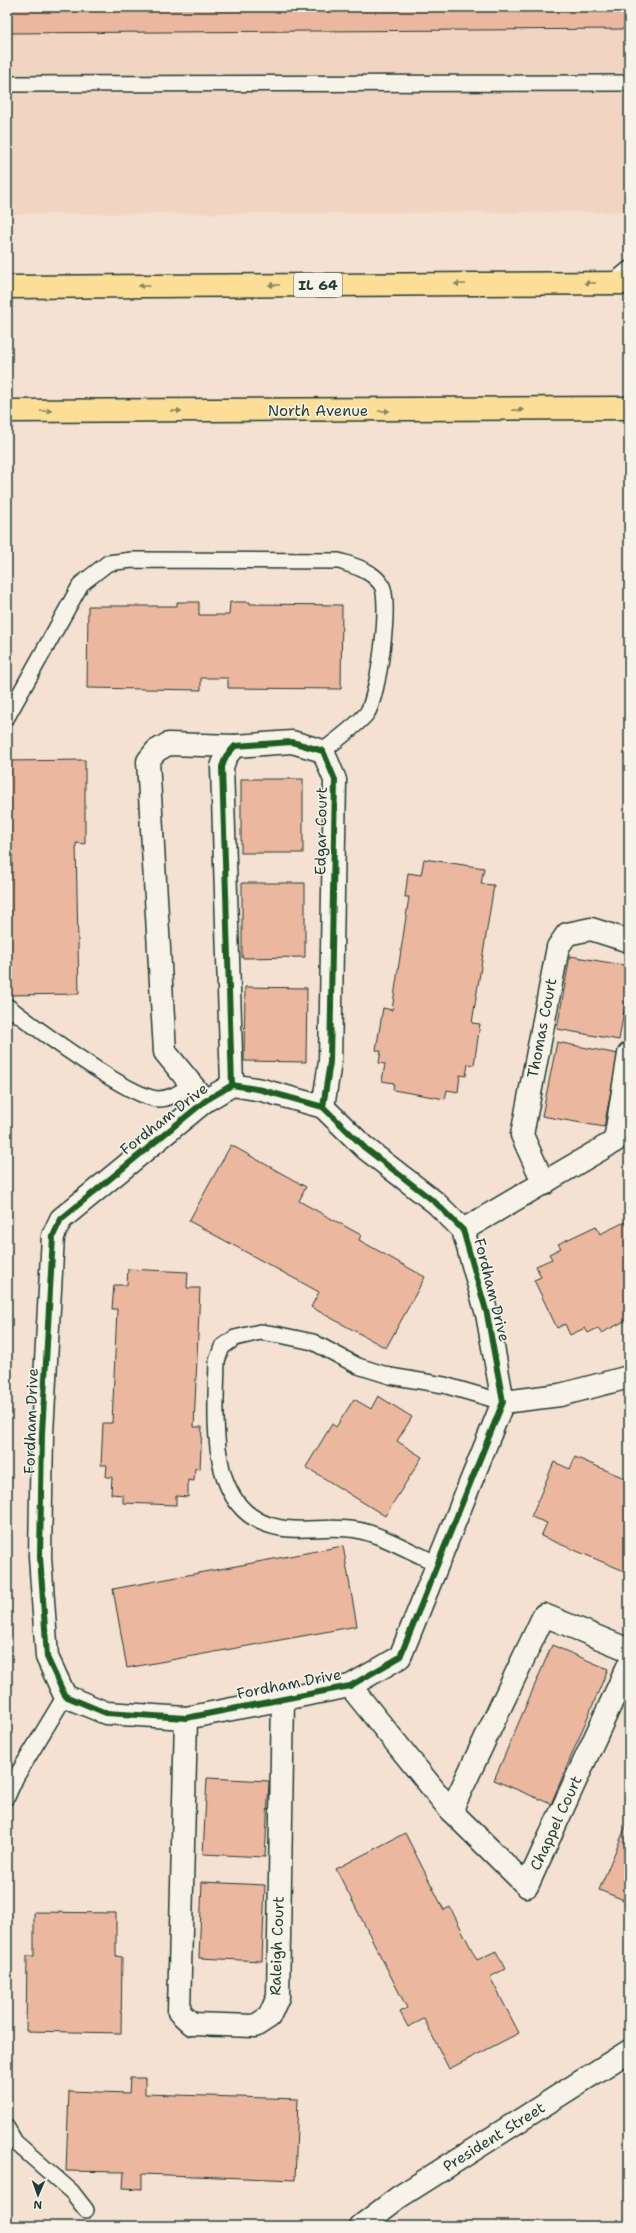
<svg xmlns="http://www.w3.org/2000/svg" width="636" height="2233" viewBox="0 0 636 2233" font-family="'Shantell Sans',sans-serif">
  <style>
    .built { fill: #f2d4c3 }
    .building { fill: #ecb79f; stroke: #1f3d34 }
    .lines { fill: none; stroke-linecap: round; stroke-linejoin: round }
    .lane-casing { stroke: #1f3d34; stroke-width: 18 }
    .street-casing { stroke: #1f3d34; stroke-width: 25 }
    .primary-casing { stroke: #1f3d34; stroke-width: 25 }
    .lane { stroke: #f7f3e8; stroke-width: 15 }
    .street { stroke: #f7f3e8; stroke-width: 22 }
    .primary { stroke: #fcde96; stroke-width: 22 }
    .cycleway-casing { stroke: #f7f3e8; stroke-width: 8 }
    .cycleway { stroke: #1b5e20; stroke-width: 6 }
    .oneway { fill: #828560 }
    .labels { text-anchor: middle; stroke-width: 3; stroke-linejoin: round; paint-order: stroke }
    .shield { fill: #f7f3e8; stroke: #60746a; stroke-width: 1 }
    .shield-label { font-size: 14px; font-weight: bold; fill: #1f3d34 }
    .street-label { font-size: 15px; fill: #1f3d34; stroke: #f7f3e8 }
  </style>
  <rect width="100%" height="100%" fill="#f4e1d2"/>
  <filter id="ink" filterUnits="userSpaceOnUse"><feTurbulence type="fractalNoise" baseFrequency=".025" numOctaves="2"/><feDisplacementMap in="SourceGraphic" scale="8" xChannelSelector="R" yChannelSelector="G"/><feConvolveMatrix kernelMatrix="1 2 1 2 8 2 1 2 1" color-interpolation-filters="sRGB"/></filter>
  <g filter="url(#ink)">
    <polygon class="built" points="7,7 629,7 629,212 7,214"/>
    <g class="building">
      <polygon points="7,7 629,7 629,29 7,33"/>
      <polygon points="177,602 199,602 199,615 229,615 230,602 250,602 250,604 342,605 341,689 228,688 228,678 201,678 201,690 87,688 88,606 177,606"/>
      <polygon points="85,760 85,844 76,843 79,994 7,995 7,761"/>
      <rect x="241" y="779" width="62" height="74"/>
      <polygon points="424,859 484,868 481,884 494,885 472,1023 480,1024 474,1065 468,1064 466,1076 460,1075 458,1092 447,1090 445,1099 393,1090 394,1083 382,1081 385,1064 379,1063 381,1051 376,1050 383,1008 392,1010 409,897 405,897 408,873 421,875"/>
      <polygon points="242,883 305,883 305,957 242,958"/>
      <polygon points="570,956 629,966 629,981 619,1040 557,1029"/>
      <polygon points="245,987 307,988 306,1062 244,1061"/>
      <polygon points="557,1042 618,1054 604,1127 542,1116"/>
      <polygon points="231,1145 306,1187 299,1201 361,1235 359,1240 425,1277 386,1348 311,1307 319,1292 189,1221"/>
      <polygon points="629,1220 629,1319 601,1333 598,1328 588,1333 585,1328 570,1335 565,1324 557,1328 534,1280 541,1277 536,1266 552,1259 549,1254 561,1248 558,1244 596,1226 600,1234"/>
      <polygon points="128,1269 188,1272 187,1288 200,1288 194,1427 202,1427 200,1469 195,1468 194,1481 188,1480 188,1497 176,1496 176,1505 123,1503 123,1495 111,1494 112,1477 106,1477 107,1465 101,1465 103,1423 112,1423 117,1309 112,1309 114,1285 127,1285"/>
      <polygon points="378,1396 412,1417 397,1441 422,1457 385,1516 306,1467 332,1424 336,1427 354,1399 371,1409"/>
      <polygon points="575,1457 629,1480 629,1573 541,1536 547,1523 531,1517 554,1462 570,1469"/>
      <polygon points="343,1546 357,1626 127,1668 113,1589"/>
      <polygon points="552,1645 608,1669 551,1804 494,1780"/>
      <polygon points="207,1778 269,1781 265,1857 203,1854"/>
      <polygon points="629,1819 629,1902 599,1890"/>
      <polygon points="405,1833 444,1910 450,1907 477,1960 496,1951 505,1969 490,1977 519,2033 449,2069 424,2019 408,2027 400,2012 407,2008 336,1869"/>
      <polygon points="202,1882 265,1885 262,1961 199,1958"/>
      <polygon points="34,1912 116,1913 116,1956 122,1957 121,2033 26,2031 27,1956 34,1956"/>
      <polygon points="130,2078 145,2078 145,2094 298,2099 295,2180 142,2174 142,2189 123,2188 124,2172 66,2171 69,2091 129,2093"/>
    </g>
    <g class="lines">
      <defs>
        <g id="lane">
          <polyline points="7,84 629,83"/>
          <polyline points="612,283 629,269"/>
          <path d="M7,717L81,584L108,563L132,560L339,561C354,566 371,570 381,584C392,600 378,697 367,713C359,724 335,741 323,751"/>
          <path d="M7,1006C32,1025 130,1098 158,1099C171,1099 180,1092 191,1085"/>
          <path d="M438,1564C415,1554 381,1534 357,1530C331,1525 306,1532 281,1528C205,1516 216,1417 217,1361L222,1347L235,1338L260,1332L280,1335L313,1342L358,1366L390,1376L444,1385L503,1402"/>
          <polyline points="7,1797 16,1777 65,1696"/>
          <polyline points="7,2128 15,2142 72,2192 86,2210"/>
        </g>
        <g id="street">
          <polygon points="232,1085 262,1090 323,1107 365,1148 436,1203 463,1230 487,1314 503,1402 400,1657 350,1686 186,1718 106,1713 65,1696 47,1657 40,1557 42,1433 53,1236 61,1219 205,1101"/>
          <polyline points="232,1085 222,767 226,756 235,746 292,742 323,751 335,780 330,1062 323,1107"/>
          <polyline points="205,1101 165,1052 148,761 156,751 168,744 235,746"/>
          <polyline points="544,1184 522,1135 558,947 567,934 591,929 629,941"/>
          <polyline points="463,1230 615,1141 629,1054"/>
          <polyline points="503,1402 560,1395 629,1377"/>
          <polyline points="350,1686 451,1811 527,1886 629,1664"/>
          <polyline points="186,1718 179,2012 192,2024 255,2026 269,2017 278,1997 283,1698"/>
          <polyline points="451,1811 544,1615 629,1650"/>
          <polyline points="361,2226 399,2197 629,2051"/>
        </g>
        <g id="primary">
          <polyline points="7,287 629,283"/>
          <polyline points="7,411 629,408"/>
        </g>
      </defs>
      <use href="#lane" class="lane-casing"/>
      <use href="#street" class="street-casing"/>
      <use href="#primary" class="primary-casing"/>
      <use href="#lane" class="lane"/>
      <use href="#street" class="street"/>
      <use href="#primary" class="primary"/>
      <defs>
        <g id="cycleway">
          <polygon points="232,1085 262,1090 323,1107 365,1148 436,1203 463,1230 487,1314 503,1402 400,1657 350,1686 186,1718 106,1713 65,1696 47,1657 40,1557 42,1433 53,1236 61,1219 205,1101"/>
          <polyline points="232,1085 222,767 226,756 235,746 292,742 323,751 335,780 330,1062 323,1107"/>
        </g>
      </defs>
      <use href="#cycleway" class="cycleway-casing"/>
      <use href="#cycleway" class="cycleway"/>
    </g>
    <defs><path id="oneway-solid" d="M-6-.8H1V-3.2L6.5 0L1 3.2V.8H-6Z"/></defs>
    <g class="oneway">
      <use href="#oneway-solid" transform="translate(590 283) rotate(180)"/>
      <use href="#oneway-solid" transform="translate(460 284) rotate(180)"/>
      <use href="#oneway-solid" transform="translate(274 285) rotate(180)"/>
      <use href="#oneway-solid" transform="translate(144 286) rotate(180)"/>
      <use href="#oneway-solid" transform="translate(518 410) rotate(-1)"/>
      <use href="#oneway-solid" transform="translate(46 411)"/>
      <use href="#oneway-solid" transform="translate(176 411)"/>
      <use href="#oneway-solid" transform="translate(384 411)"/>
    </g>
  </g>
  <g class="labels">
    <rect class="shield" x="294" y="273" width="48" height="24" rx="3"/>
    <g class="shield-label">
      <text x="318" y="290">IL 64</text>
    </g>
    <g class="street-label">
      <text x="318" y="416">North Avenue</text>
      <text transform="translate(321 831) rotate(-89)" y="5">Edgar Court</text>
      <text transform="translate(542 1028) rotate(-79)" y="5">Thomas Court</text>
      <text transform="translate(164 1119) rotate(-38)" y="5">Fordham Drive</text>
      <text transform="translate(492 1290) rotate(76)" y="5">Fordham Drive</text>
      <text transform="translate(31 1421) rotate(-88)" y="5">Fordham Drive</text>
      <text transform="translate(289 1684) rotate(-11)" y="5">Fordham Drive</text>
      <text transform="translate(556 1823) rotate(-65)" y="5">Chappel Court</text>
      <text transform="translate(277 1946) rotate(-88)" y="5">Raleigh Court</text>
      <text transform="translate(494 2137) rotate(-32)" y="5">President Street</text>
    </g>
  </g>
  <rect width="636" height="2233" fill="none" stroke="#f7f3e8" stroke-width="24"/>
  <rect x="12" y="12" width="612" height="2209" fill="none" stroke="#1f3d34" stroke-width="1.5" filter="url(#ink)"/>
  <g transform="translate(38 2195) rotate(182)" stroke="#f7f3e8" stroke-width="3" paint-order="stroke">
  <path d="M0-3L7 15L0 10L-7 15Z" fill="#1f3d34"/>
  <text y="-6" font-size="11" font-weight="bold" text-anchor="middle" fill="#1f3d34">N</text>
  </g>
</svg>
